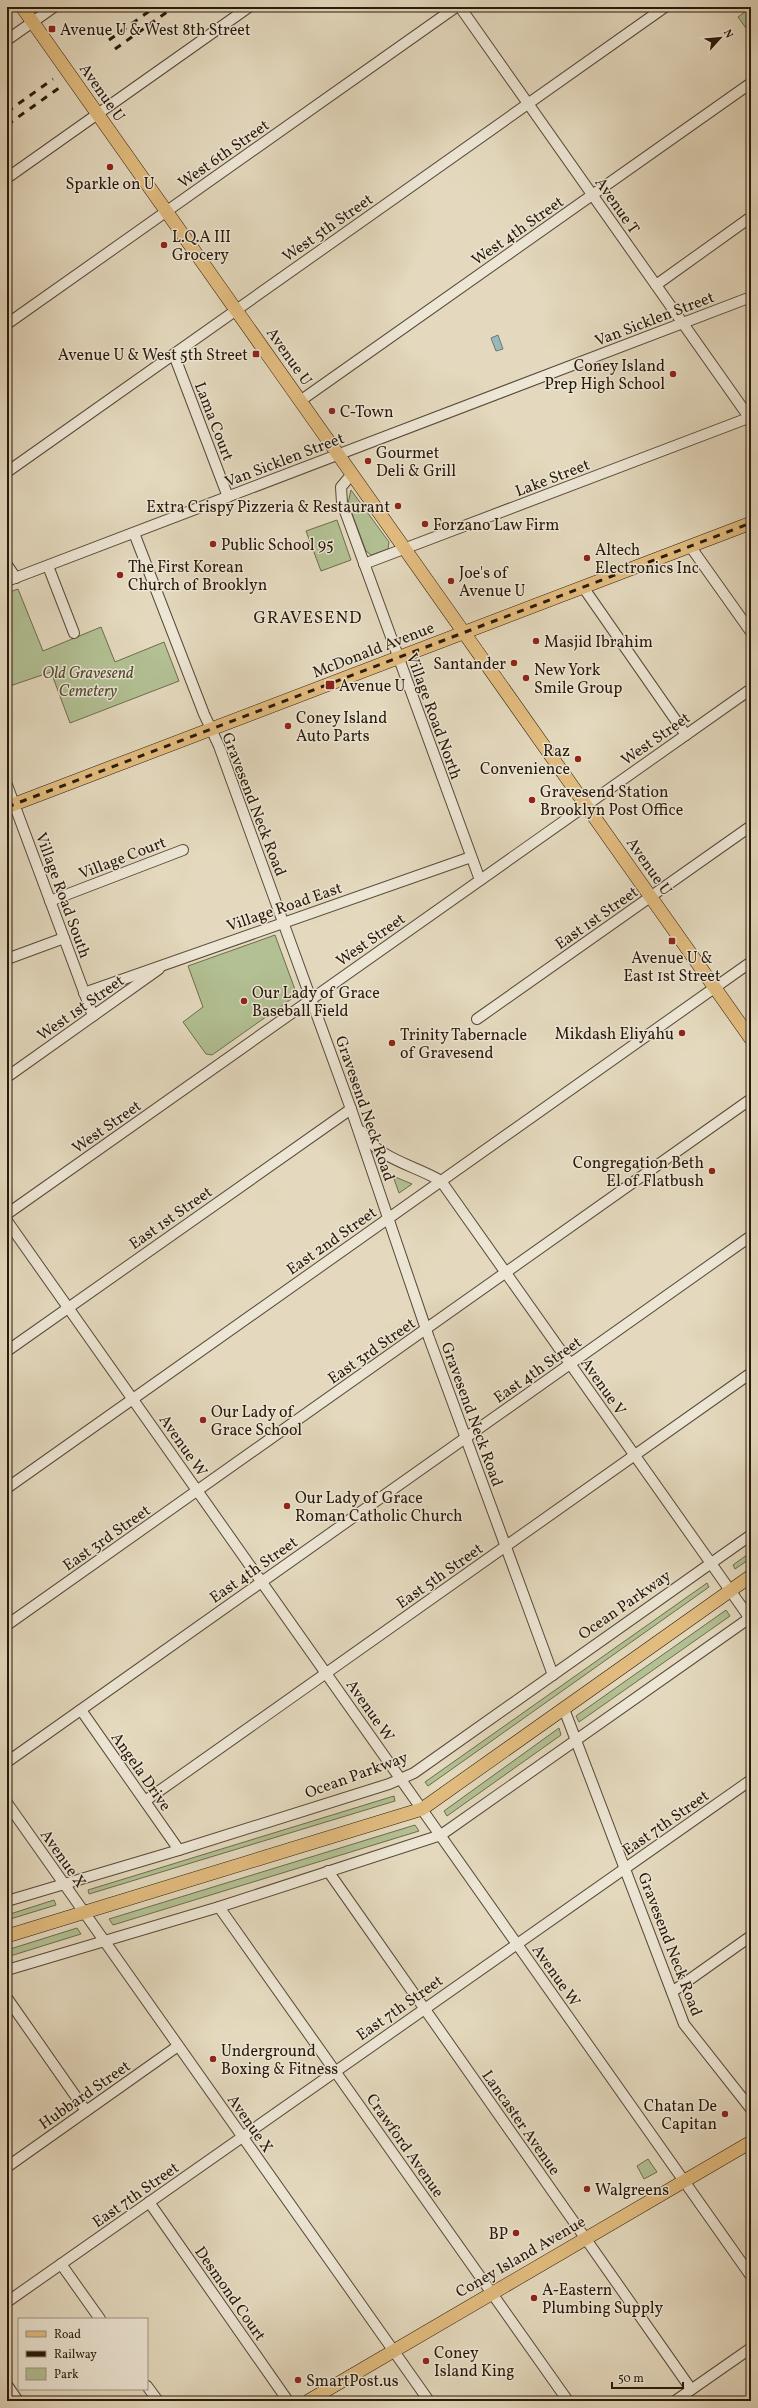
<svg xmlns="http://www.w3.org/2000/svg" width="758" height="2408" viewBox="0 0 758 2408" font-family="Vollkorn,serif">
  <style>
    .green { fill: #b2c093; stroke: #6d6c4e }
    .water { fill: #99b8bb; stroke: #6c7874 }
    .lines { fill: none; stroke-linecap: round; stroke-linejoin: round }
    .minor-casing { stroke: #574937; stroke-width: 12 }
    .major-casing { stroke: #28190a; stroke-width: 14 }
    .minor { stroke: #ede6d5; stroke-width: 10 }
    .major { stroke: #e2bc7f; stroke-width: 13 }
    .rail { stroke: #28190a; stroke-width: 3; stroke-dasharray: 7 7; stroke-linecap: butt }
    .poi-dot { fill: #8f2418; stroke: #ede6d5; stroke-width: 1.5 }
    .labels { text-anchor: middle; stroke-width: 3; stroke-linejoin: round; paint-order: stroke }
    .poi-label { font-size: 16px; fill: #28190a; stroke: #ede6d5; text-anchor: start }
    .street-label { font-size: 16px; fill: #28190a; stroke: #ede6d5 }
    .park-label { font-size: 16px; font-style: italic; fill: #514b33; stroke: #ede6d5 }
    .neighbourhood-label { font-size: 17px; letter-spacing: 1px; fill: #28190a; stroke: #ede6d5 }
  </style>
  <rect width="100%" height="100%" fill="#e4d9be"/>
  <filter id="stains"><feTurbulence type="fractalNoise" baseFrequency=".005" numOctaves="4"/><feColorMatrix values="0 0 0 0 .2 0 0 0 0 .09 0 0 0 0 .02 0 0 0 .5 -.17"/></filter>
  <radialGradient id="worn" r=".72"><stop offset=".6" stop-color="#630" stop-opacity="0"/><stop offset="1" stop-color="#630" stop-opacity=".3"/></radialGradient>
  <g class="green">
    <polygon points="750,8 751,10 751,35 738,17"/>
    <polygon points="351,490 389,542 388,549 371,555 366,551 348,503"/>
    <polygon points="337,520 351,560 321,571 306,531"/>
    <polygon points="18,589 43,651 101,627 115,662 164,642 179,681 70,723 51,672 7,687 7,593"/>
    <polygon points="275,935 297,995 212,1055 206,1054 183,1022 203,1007 188,966"/>
    <polygon points="393,1176 412,1184 399,1193"/>
    <polygon points="751,1552 751,1558 735,1569 733,1565"/>
    <polygon points="707,1583 709,1587 428,1786 425,1782"/>
    <polygon points="726,1610 730,1616 579,1722 576,1716"/>
    <polygon points="559,1728 561,1735 447,1816 444,1811"/>
    <polygon points="394,1796 395,1801 89,1894 88,1890"/>
    <polygon points="415,1825 419,1831 113,1925 109,1919"/>
    <polygon points="54,1900 56,1905 7,1920 7,1915"/>
    <polygon points="77,1928 81,1934 7,1957 7,1950"/>
    <polygon points="648,2159 657,2172 644,2179 637,2166"/>
  </g>
  <polygon class="water" points="498,335 503,349 496,351 491,338"/>
  <g class="lines">
    <defs>
      <g id="minor">
        <polyline points="460,7 751,420"/>
        <polyline points="7,40 54,7"/>
        <polyline points="7,178 249,7"/>
        <polyline points="656,285 751,217"/>
        <polyline points="7,324 456,7"/>
        <polyline points="174,355 228,497"/>
        <polyline points="300,401 751,83"/>
        <polyline points="7,472 665,7"/>
        <polyline points="352,474 341,487 342,503 480,880"/>
        <polyline points="134,533 204,714 219,746 351,1109 429,1338 553,1675"/>
        <polyline points="690,546 751,632"/>
        <polyline points="364,564 751,417"/>
        <polyline points="7,565 16,578"/>
        <polyline points="48,566 74,633"/>
        <polyline points="7,581 751,297"/>
        <polyline points="583,587 686,735"/>
        <polyline points="7,785 93,1016"/>
        <polyline points="50,901 183,850"/>
        <polyline points="7,959 64,938"/>
        <polyline points="84,993 471,857"/>
        <polyline points="477,1019 751,826"/>
        <polyline points="7,1077 159,969"/>
        <path d="M361,1131C378,1159 414,1165 441,1181L751,1620"/>
        <polyline points="7,1214 751,689"/>
        <polyline points="7,1221 751,2276"/>
        <polyline points="7,1351 351,1109"/>
        <polyline points="7,1488 751,962"/>
        <polyline points="7,1625 751,1099"/>
        <polyline points="564,1709 684,2024 751,2109"/>
        <polyline points="81,1710 179,1850"/>
        <polyline points="7,1762 751,1236"/>
        <polyline points="145,1801 751,1373"/>
        <polyline points="7,1803 429,2401"/>
        <polyline points="328,1871 691,2389"/>
        <polyline points="7,1901 179,1850 389,1784 414,1773 751,1535"/>
        <polyline points="219,1907 568,2401"/>
        <polyline points="7,1970 219,1907 441,1835 751,1617"/>
        <polyline points="672,1992 751,1936"/>
        <polyline points="7,1998 86,2111"/>
        <polyline points="7,2167 178,2046"/>
        <polyline points="149,2202 288,2401"/>
        <polyline points="61,2264 100,2319"/>
        <polyline points="7,2302 751,1780"/>
        <polyline points="7,2385 18,2401"/>
        <polyline points="147,2386 158,2401"/>
        <polyline points="675,2401 751,2348"/>
      </g>
      <g id="major">
        <polyline points="22,7 751,1039"/>
        <polyline points="7,807 751,523"/>
        <polyline points="7,1936 422,1809 751,1576"/>
        <polyline points="308,2401 751,2142"/>
      </g>
    </defs>
    <use href="#minor" class="minor-casing"/>
    <use href="#major" class="major-casing"/>
    <use href="#minor" class="minor"/>
    <use href="#major" class="major"/>
    <g class="rail">
      <polyline points="109,40 155,7"/>
      <polyline points="115,49 174,7"/>
      <polyline points="7,112 53,79"/>
      <polyline points="7,125 59,88"/>
      <polyline points="7,807 751,523"/>
    </g>
  </g>
  <g class="poi-dot">
    <rect x="48" y="25" width="8" height="8" rx="2"/>
    <circle cx="110" cy="167" r="4"/>
    <circle cx="164" cy="245" r="4"/>
    <rect x="252" y="350" width="8" height="8" rx="2"/>
    <circle cx="673" cy="374" r="4"/>
    <circle cx="332" cy="411" r="4"/>
    <circle cx="368" cy="461" r="4"/>
    <circle cx="398" cy="506" r="4"/>
    <circle cx="425" cy="524" r="4"/>
    <circle cx="213" cy="544" r="4"/>
    <circle cx="587" cy="558" r="4"/>
    <circle cx="120" cy="575" r="4"/>
    <circle cx="451" cy="581" r="4"/>
    <circle cx="536" cy="641" r="4"/>
    <circle cx="514" cy="663" r="4"/>
    <circle cx="526" cy="678" r="4"/>
    <rect x="325" y="680" width="10" height="10" rx="2"/>
    <circle cx="288" cy="726" r="4"/>
    <circle cx="578" cy="759" r="4"/>
    <circle cx="532" cy="800" r="4"/>
    <rect x="668" y="937" width="8" height="8" rx="2"/>
    <circle cx="244" cy="1001" r="4"/>
    <circle cx="682" cy="1033" r="4"/>
    <circle cx="392" cy="1043" r="4"/>
    <circle cx="712" cy="1171" r="4"/>
    <circle cx="203" cy="1420" r="4"/>
    <circle cx="287" cy="1506" r="4"/>
    <circle cx="213" cy="2059" r="4"/>
    <circle cx="725" cy="2114" r="4"/>
    <circle cx="587" cy="2189" r="4"/>
    <circle cx="516" cy="2233" r="4"/>
    <circle cx="534" cy="2298" r="4"/>
    <circle cx="426" cy="2361" r="4"/>
    <circle cx="298" cy="2380" r="4"/>
  </g>
  <g class="labels">
    <g class="poi-label">
      <text x="60" y="35">Avenue U &amp; West 8th Street</text>
      <text x="110" y="189" text-anchor="middle">Sparkle on U</text>
      <text x="172" y="242">L.Q.A III<tspan x="172" dy="18">Grocery</tspan></text>
      <text x="248" y="360" text-anchor="end">Avenue U &amp; West 5th Street</text>
      <text x="665" y="371" text-anchor="end">Coney Island<tspan x="665" dy="18">Prep High School</tspan></text>
      <text x="340" y="417">C-Town</text>
      <text x="376" y="458">Gourmet<tspan x="376" dy="18">Deli &amp; Grill</tspan></text>
      <text x="390" y="512" text-anchor="end">Extra Crispy Pizzeria &amp; Restaurant</text>
      <text x="433" y="530">Forzano Law Firm</text>
      <text x="221" y="550">Public School 95</text>
      <text x="595" y="555">Altech<tspan x="595" dy="18">Electronics Inc</tspan></text>
      <text x="128" y="572">The First Korean<tspan x="128" dy="18">Church of Brooklyn</tspan></text>
      <text x="459" y="578">Joe's of<tspan x="459" dy="18">Avenue U</tspan></text>
      <text x="544" y="647">Masjid Ibrahim</text>
      <text x="506" y="669" text-anchor="end">Santander</text>
      <text x="534" y="675">New York<tspan x="534" dy="18">Smile Group</tspan></text>
      <text x="339" y="691">Avenue U</text>
      <text x="296" y="723">Coney Island<tspan x="296" dy="18">Auto Parts</tspan></text>
      <text x="570" y="756" text-anchor="end">Raz<tspan x="570" dy="18">Convenience</tspan></text>
      <text x="540" y="797">Gravesend Station<tspan x="540" dy="18">Brooklyn Post Office</tspan></text>
      <text x="672" y="963" text-anchor="middle">Avenue U &amp;<tspan x="672" dy="18">East 1st Street</tspan></text>
      <text x="252" y="998">Our Lady of Grace<tspan x="252" dy="18">Baseball Field</tspan></text>
      <text x="674" y="1039" text-anchor="end">Mikdash Eliyahu</text>
      <text x="400" y="1040">Trinity Tabernacle<tspan x="400" dy="18">of Gravesend</tspan></text>
      <text x="704" y="1168" text-anchor="end">Congregation Beth<tspan x="704" dy="18">El of Flatbush</tspan></text>
      <text x="211" y="1417">Our Lady of<tspan x="211" dy="18">Grace School</tspan></text>
      <text x="295" y="1503">Our Lady of Grace<tspan x="295" dy="18">Roman Catholic Church</tspan></text>
      <text x="221" y="2056">Underground<tspan x="221" dy="18">Boxing &amp; Fitness</tspan></text>
      <text x="717" y="2111" text-anchor="end">Chatan De<tspan x="717" dy="18">Capitan</tspan></text>
      <text x="595" y="2195">Walgreens</text>
      <text x="508" y="2239" text-anchor="end">BP</text>
      <text x="542" y="2295">A-Eastern<tspan x="542" dy="18">Plumbing Supply</tspan></text>
      <text x="434" y="2358">Coney<tspan x="434" dy="18">Island King</tspan></text>
      <text x="306" y="2386">SmartPost.us</text>
    </g>
    <g class="street-label">
      <text transform="translate(103 92) rotate(55)" y="6">Avenue U</text>
      <text transform="translate(223 153) rotate(-35)" y="6">West 6th Street</text>
      <text transform="translate(618 205) rotate(55)" y="6">Avenue T</text>
      <text transform="translate(327 227) rotate(-35)" y="6">West 5th Street</text>
      <text transform="translate(517 230) rotate(-35)" y="6">West 4th Street</text>
      <text transform="translate(654 318) rotate(-21)" y="6">Van Sicklen Street</text>
      <text transform="translate(290 356) rotate(55)" y="6">Avenue U</text>
      <text transform="translate(215 421) rotate(69)" y="6">Lama Court</text>
      <text transform="translate(284 459) rotate(-21)" y="6">Van Sicklen Street</text>
      <text transform="translate(552 477) rotate(-21)" y="6">Lake Street</text>
      <text transform="translate(373 649) rotate(-21)" y="6">McDonald Avenue</text>
      <text transform="translate(435 716) rotate(70)" y="6">Village Road North</text>
      <text transform="translate(655 738) rotate(-35)" y="6">West Street</text>
      <text transform="translate(255 804) rotate(69)" y="6">Gravesend Neck Road</text>
      <text transform="translate(122 857) rotate(-21)" y="6">Village Court</text>
      <text transform="translate(650 866) rotate(55)" y="6">Avenue U</text>
      <text transform="translate(64 895) rotate(70)" y="6">Village Road South</text>
      <text transform="translate(284 906) rotate(-19)" y="6">Village Road East</text>
      <text transform="translate(596 917) rotate(-35)" y="6">East 1st Street</text>
      <text transform="translate(370 939) rotate(-35)" y="6">West Street</text>
      <text transform="translate(80 1007) rotate(-35)" y="6">West 1st Street</text>
      <text transform="translate(366 1108) rotate(71)" y="6">Gravesend Neck Road</text>
      <text transform="translate(106 1126) rotate(-35)" y="6">West Street</text>
      <text transform="translate(170 1217) rotate(-35)" y="6">East 1st Street</text>
      <text transform="translate(331 1240) rotate(-35)" y="6">East 2nd Street</text>
      <text transform="translate(371 1350) rotate(-35)" y="6">East 3rd Street</text>
      <text transform="translate(537 1369) rotate(-35)" y="6">East 4th Street</text>
      <text transform="translate(604 1386) rotate(55)" y="6">Avenue V</text>
      <text transform="translate(473 1414) rotate(70)" y="6">Gravesend Neck Road</text>
      <text transform="translate(184 1445) rotate(55)" y="6">Avenue W</text>
      <text transform="translate(106 1537) rotate(-35)" y="6">East 3rd Street</text>
      <text transform="translate(253 1569) rotate(-35)" y="6">East 4th Street</text>
      <text transform="translate(439 1575) rotate(-35)" y="6">East 5th Street</text>
      <text transform="translate(624 1604) rotate(-35)" y="6">Ocean Parkway</text>
      <text transform="translate(371 1710) rotate(55)" y="6">Avenue W</text>
      <text transform="translate(142 1771) rotate(55)" y="6">Angela Drive</text>
      <text transform="translate(356 1774) rotate(-20)" y="6">Ocean Parkway</text>
      <text transform="translate(665 1822) rotate(-35)" y="6">East 7th Street</text>
      <text transform="translate(64 1858) rotate(55)" y="6">Avenue X</text>
      <text transform="translate(671 1944) rotate(69)" y="6">Gravesend Neck Road</text>
      <text transform="translate(557 1975) rotate(55)" y="6">Avenue W</text>
      <text transform="translate(399 2007) rotate(-35)" y="6">East 7th Street</text>
      <text transform="translate(84 2094) rotate(-35)" y="6">Hubbard Street</text>
      <text transform="translate(522 2122) rotate(55)" y="6">Lancaster Avenue</text>
      <text transform="translate(251 2123) rotate(55)" y="6">Avenue X</text>
      <text transform="translate(406 2145) rotate(55)" y="6">Crawford Avenue</text>
      <text transform="translate(135 2194) rotate(-35)" y="6">East 7th Street</text>
      <text transform="translate(520 2256) rotate(-30)" y="6">Coney Island Avenue</text>
      <text transform="translate(231 2293) rotate(55)" y="6">Desmond Court</text>
    </g>
    <g class="park-label">
      <text x="88" y="678">Old Gravesend<tspan x="88" dy="18">Cemetery</tspan></text>
    </g>
    <g class="neighbourhood-label">
      <text x="308" y="623">GRAVESEND</text>
    </g>
  </g>
  <rect width="758" height="2408" fill="none" stroke="#e4d9be" stroke-width="24"/>
  <rect x="8" y="8" width="742" height="2392" fill="none" stroke="#28190a" stroke-width="2"/>
  <rect x="12" y="12" width="734" height="2384" fill="none" stroke="#28190a"/>
  <rect x="18" y="2318" width="130" height="72" fill="#ede6d5" stroke="#9e9484"/>
  <rect x="26" y="2331" width="20" height="6" fill="#e2bc7f" stroke="#9e9484"/>
  <text x="54" y="2338" font-size="12" fill="#28190a">Road</text>
  <rect x="26" y="2351" width="20" height="6" fill="#28190a" stroke="#9e9484"/>
  <text x="54" y="2358" font-size="12" fill="#28190a">Railway</text>
  <rect x="26" y="2368" width="20" height="12" fill="#b2c093" stroke="#9e9484"/>
  <text x="54" y="2378" font-size="12" fill="#28190a">Park</text>
  <g transform="translate(720 38) rotate(63)" stroke="#ede6d5" stroke-width="3" paint-order="stroke">
  <path d="M0-3L7 15L0 10L-7 15Z" fill="#28190a"/>
  <text y="-6" font-size="11" font-weight="bold" text-anchor="middle" fill="#28190a">N</text>
  </g>
  <path d="M612 2382v6h71v-6" fill="none" stroke="#28190a" stroke-width="2"/>
  <text x="618" y="2382" font-size="12" fill="#28190a" stroke="#ede6d5" stroke-width="3" paint-order="stroke">50 m</text>
  <rect width="100%" height="100%" filter="url(#stains)"/>
  <rect width="100%" height="100%" fill="url(#worn)"/>
</svg>
